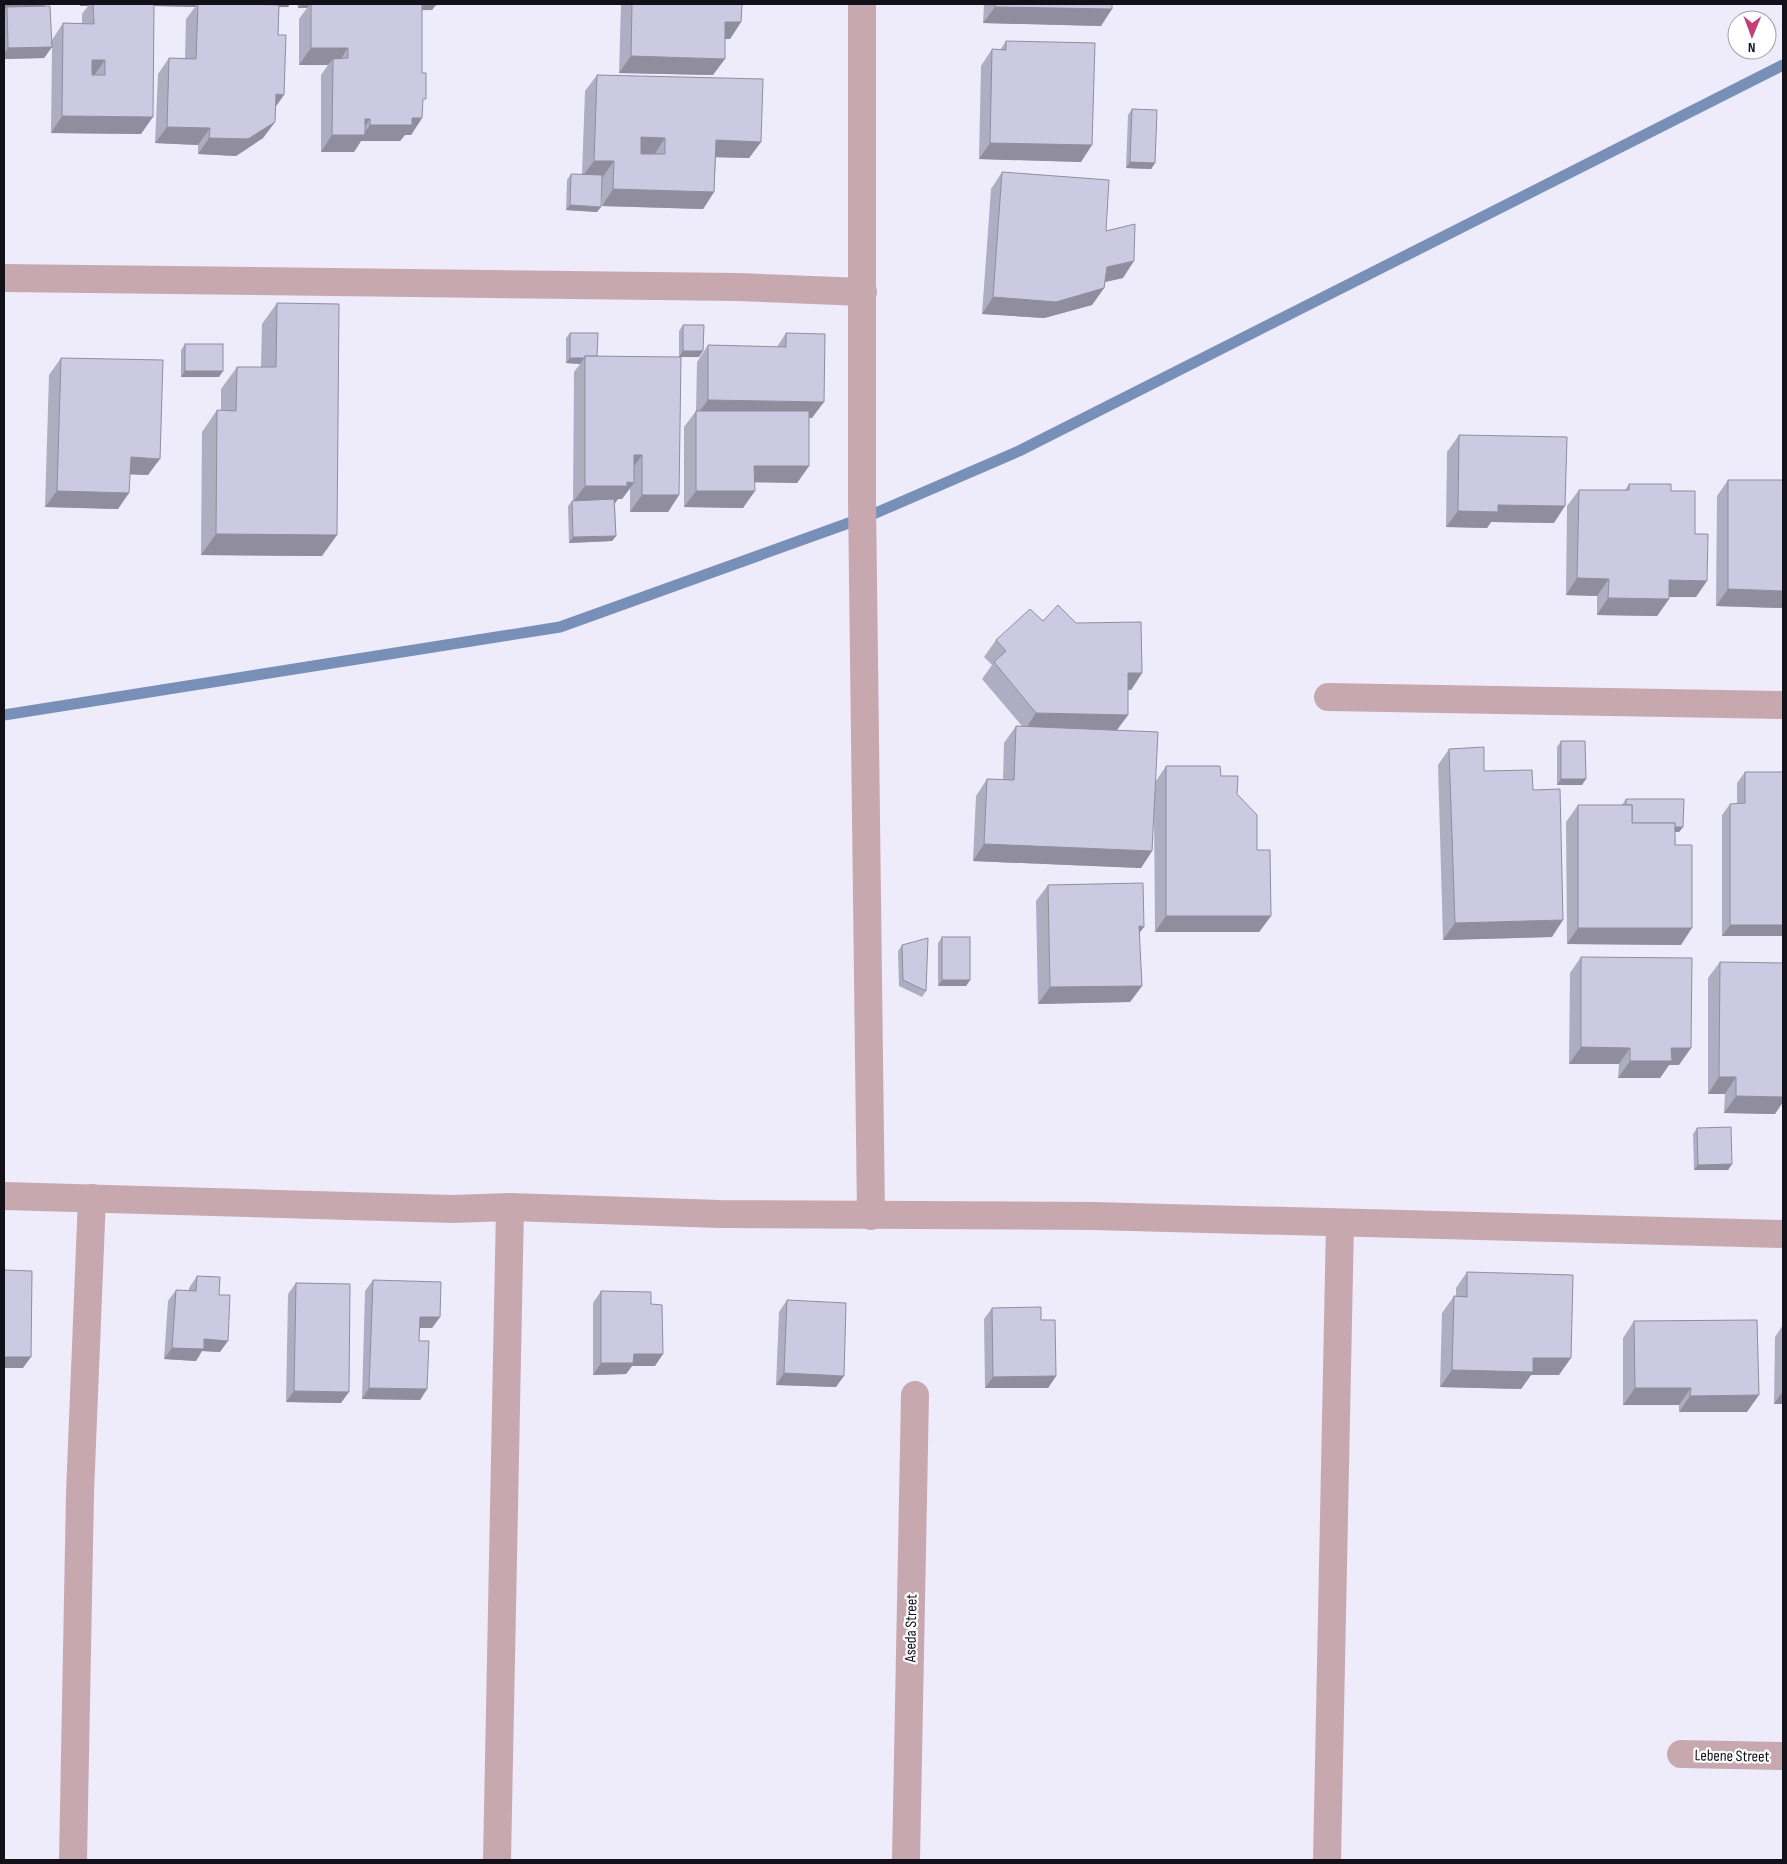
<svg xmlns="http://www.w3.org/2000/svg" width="1787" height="1864" viewBox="0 0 1787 1864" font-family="'Sofia Sans Condensed',sans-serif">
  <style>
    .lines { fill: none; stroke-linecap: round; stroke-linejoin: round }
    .stream { stroke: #7890b8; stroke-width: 11 }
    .minor { stroke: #c8a8af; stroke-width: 28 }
    .wall { fill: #afadc2 }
    .shaded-wall { fill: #8f8d9e }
    .building { fill: #ccc9e2; stroke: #8f8d9e; fill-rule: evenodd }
    .labels { text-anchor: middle; stroke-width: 4.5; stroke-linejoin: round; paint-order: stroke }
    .street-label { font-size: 16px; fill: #12111a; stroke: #fff }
  </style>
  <rect width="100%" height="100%" fill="#eeecfb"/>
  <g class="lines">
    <polyline class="stream" points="4,715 560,627 871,515 1019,451 1783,65"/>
    <g class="minor">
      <polyline points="862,4 862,500 871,1216"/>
      <polyline points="4,278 737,287 863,292"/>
      <polyline points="1328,697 1783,705"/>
      <polyline points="4,1196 453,1209 510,1207 720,1214 1093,1216 1783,1234"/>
      <polyline points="1681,1754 1783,1756"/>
      <polyline points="73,1860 80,1493 92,1198"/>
      <polyline points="497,1860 510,1207"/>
      <polyline points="906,1860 915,1395"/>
      <polyline points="1327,1860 1340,1223"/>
    </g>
  </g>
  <g class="wall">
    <polygon points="4,4 46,4 44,6 52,40 63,23 82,23 82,14 88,6 80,6 80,4 290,4 288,7 279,7 275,122 263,138 236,156 198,154 198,145 155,143 158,74 169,58 185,58 186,19 195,7 154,6 141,134 51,133 52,47 44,58 4,59 4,11 5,9"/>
    <polygon points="297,4 436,4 432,10 422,10 422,118 411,135 405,135 400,141 361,141 354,152 321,152 321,75 328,65 299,65 299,19 307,8 298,8"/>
    <polygon points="621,4 742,4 741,22 730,39 725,39 713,75 619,73"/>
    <polygon points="984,4 1112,4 1101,26 983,23"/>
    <polygon points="1006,41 1081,162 979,159 981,66 992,49 1000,50"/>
    <polygon points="597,75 761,142 749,158 716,157 714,192 703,209 602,206 602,178 597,212 566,210 567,180 571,174 582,174 585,91"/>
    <polygon points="1132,109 1155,163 1151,169 1126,168 1128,115"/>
    <polygon points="1002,172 1106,231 1123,278 1105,282 1104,288 1092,305 1044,318 982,314 991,189"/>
    <polygon points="277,303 322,556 201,555 202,432 217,410 221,410 221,389 237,367 261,367 262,324"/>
    <polygon points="683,325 703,351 699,357 679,357 679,331"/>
    <polygon points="570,333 597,356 679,495 668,512 630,512 630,488 622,499 618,499 615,503 616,536 612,541 569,543 568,506 572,501 573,501 574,372 580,364 566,363 566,338"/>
    <polygon points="786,333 812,418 809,418 809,466 797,483 754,482 743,508 684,507 684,427 696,411 697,362 708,345 777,347"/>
    <polygon points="185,344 223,371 219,377 181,377 181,350"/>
    <polygon points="61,358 148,475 130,474 118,509 45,507 49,375"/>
    <polygon points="1459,435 1554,523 1491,522 1487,528 1446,527 1447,452"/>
    <polygon points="1728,480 1783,608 1716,606 1717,496"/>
    <polygon points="1629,484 1671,491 1695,534 1696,597 1669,597 1669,599 1657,616 1597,615 1597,596 1566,595 1567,506 1579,490 1625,490"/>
    <polygon points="1043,621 1076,623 1142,673 1131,690 1128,690 1128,715 1117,730 1156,781 1166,766 1221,776 1237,794 1257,850 1271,916 1259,932 1155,932 1154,807 1152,851 1141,868 973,861 976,796 987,779 1003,780 1004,743 1016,726 1022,726 982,679 992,665 984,657 996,640"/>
    <polygon points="1561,741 1582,785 1557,785 1557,747"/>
    <polygon points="1449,749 1484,771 1533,790 1552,937 1443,940 1438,765"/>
    <polygon points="1745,772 1783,936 1722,936 1722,815 1730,804 1737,804 1737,783"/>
    <polygon points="1626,799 1683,827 1679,832 1675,832 1681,945 1567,944 1566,822 1578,805 1622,805"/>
    <polygon points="1048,885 1139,933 1142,986 1130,1002 1038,1004 1036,901"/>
    <polygon points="942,937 970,980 966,986 938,986 938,943"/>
    <polygon points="902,945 926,991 922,997 899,986 898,951"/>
    <polygon points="1581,957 1679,1065 1669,1065 1660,1078 1618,1078 1619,1064 1569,1064 1570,973"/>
    <polygon points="1720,962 1775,1114 1724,1113 1725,1094 1708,1094 1708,978"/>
    <polygon points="1697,1128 1732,1164 1728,1170 1694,1170 1693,1134"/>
    <polygon points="1467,1272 1559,1375 1531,1375 1521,1389 1440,1387 1442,1313 1454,1296 1456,1296 1456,1288"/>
    <polygon points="197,1276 219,1295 220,1352 202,1351 196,1361 164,1359 168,1301 176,1290 189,1291 189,1288"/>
    <polygon points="373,1280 440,1317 432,1328 419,1328 419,1341 427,1389 420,1400 362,1399 365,1291"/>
    <polygon points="296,1283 341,1403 286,1402 288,1294"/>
    <polygon points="601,1291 651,1304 655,1366 632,1366 626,1374 593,1375 593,1303"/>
    <polygon points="787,1300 836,1387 776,1385 779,1312"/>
    <polygon points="992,1308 1041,1320 1056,1376 1048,1388 985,1388 984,1319"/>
    <polygon points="1634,1321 1747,1412 1679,1412 1679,1405 1623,1405 1623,1338"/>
    <polygon points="1783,1325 1783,1404 1774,1404 1775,1337"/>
  </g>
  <g class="shaded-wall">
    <polygon points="4,4 46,4 41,10 7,7 5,9 4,9"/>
    <polygon points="81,4 89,4 88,6 80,6"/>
    <polygon points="156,4 197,4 195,7 154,6"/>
    <polygon points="235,4 290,4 288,7 232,8"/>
    <polygon points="301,4 310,4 307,8 298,8"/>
    <polygon points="380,5 436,5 432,10 376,11"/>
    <polygon points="995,7 1112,9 1101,26 983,23"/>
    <polygon points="725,22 741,22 730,39 714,39"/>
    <polygon points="52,47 44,58 4,59 4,54 8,48"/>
    <polygon points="311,48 348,48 337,65 333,59 328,65 299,65"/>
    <polygon points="631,56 725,59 713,75 619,73"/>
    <polygon points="92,60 105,60 93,77 81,77"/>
    <polygon points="276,94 284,95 272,112"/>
    <polygon points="62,116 153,117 141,134 51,133"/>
    <polygon points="412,118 422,118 411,135 405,135 400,141 361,141 354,152 321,152 332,135 365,119 370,119 359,135 363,135 370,125"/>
    <polygon points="275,122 263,138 236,156 198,154 209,138"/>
    <polygon points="167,127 210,128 198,145 155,143"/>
    <polygon points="641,137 665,138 654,155 630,154"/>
    <polygon points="716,140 761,142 749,158 705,157"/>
    <polygon points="990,143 1092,145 1081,162 979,159"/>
    <polygon points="594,161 614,161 602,178 582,177"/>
    <polygon points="1130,162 1155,163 1151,169 1126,168"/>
    <polygon points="613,189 714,192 703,209 602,206"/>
    <polygon points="570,205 601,207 597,212 566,210"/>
    <polygon points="1134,261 1123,278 1096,284 1107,267"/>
    <polygon points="1104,288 1092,305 1044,318 982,314 993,297"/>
    <polygon points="683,351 703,351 699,357 679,357"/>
    <polygon points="570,358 584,358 580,364 566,363"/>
    <polygon points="185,371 223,371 219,377 181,377"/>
    <polygon points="708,400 824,402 812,418 696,416"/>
    <polygon points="634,455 642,455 630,472"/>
    <polygon points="131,457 160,459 148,475 119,474"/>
    <polygon points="754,466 809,466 797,483 743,482"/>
    <polygon points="627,482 634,483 622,499 618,499 615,503 573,502 585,486"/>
    <polygon points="57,491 129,493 118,509 45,507"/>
    <polygon points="696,491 755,491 743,508 684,507"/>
    <polygon points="642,495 679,495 668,512 630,512"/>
    <polygon points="1498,505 1565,506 1554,523 1491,522 1487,528 1446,527 1458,511"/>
    <polygon points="216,534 337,535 322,556 201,555"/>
    <polygon points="616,536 612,541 569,543 573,537"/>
    <polygon points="1577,578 1609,579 1597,596 1566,595"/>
    <polygon points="1669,580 1707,581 1696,597 1658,597"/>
    <polygon points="1728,589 1783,591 1783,608 1716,606"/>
    <polygon points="1608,598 1669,599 1657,616 1597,615"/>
    <polygon points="1128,673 1142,673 1131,690 1116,689"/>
    <polygon points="1036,713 1128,715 1116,731 1025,730"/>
    <polygon points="1561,779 1586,779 1582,785 1557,785"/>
    <polygon points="1625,826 1683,827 1679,832 1621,832"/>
    <polygon points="984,844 1152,851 1141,868 973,861"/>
    <polygon points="1166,916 1271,916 1259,932 1155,932"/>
    <polygon points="1563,920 1552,937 1443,940 1455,923"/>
    <polygon points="1730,925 1783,925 1783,936 1722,936"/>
    <polygon points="1139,926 1144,927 1132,943"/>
    <polygon points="1578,928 1692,928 1681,945 1567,944"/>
    <polygon points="942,980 970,980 966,986 938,986"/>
    <polygon points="1142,986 1130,1002 1038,1004 1050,987"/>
    <polygon points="1581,1047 1630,1048 1619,1064 1569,1064"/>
    <polygon points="1671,1048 1691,1048 1679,1065 1669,1065 1660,1078 1618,1078 1630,1061"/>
    <polygon points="1719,1077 1736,1077 1725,1094 1708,1094"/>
    <polygon points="1736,1096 1783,1097 1783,1102 1775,1114 1724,1113"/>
    <polygon points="1732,1164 1728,1170 1694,1170 1698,1165"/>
    <polygon points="420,1317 440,1317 432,1328 412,1328"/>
    <polygon points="204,1339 228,1341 220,1352 202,1351 196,1361 164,1359 172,1348"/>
    <polygon points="634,1354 663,1354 655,1366 632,1366 626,1374 593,1375 601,1363"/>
    <polygon points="4,1357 31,1357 23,1368 4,1368"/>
    <polygon points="1533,1358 1571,1358 1559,1375 1531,1375 1521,1389 1440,1387 1452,1370"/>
    <polygon points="784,1373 844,1376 836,1387 776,1385"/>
    <polygon points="1056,1376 1048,1388 985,1388 993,1377"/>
    <polygon points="369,1388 427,1389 420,1400 362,1399"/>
    <polygon points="1635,1388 1691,1388 1679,1405 1623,1405"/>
    <polygon points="294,1391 349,1392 341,1403 286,1402"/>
    <polygon points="1783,1391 1783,1404 1774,1404"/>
    <polygon points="1759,1395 1747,1412 1679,1412 1690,1396"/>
  </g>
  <g class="building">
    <path d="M93,4H154L153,117L62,116L63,23L94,24ZM92,60H105V75H92Z"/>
    <polygon points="198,4 247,4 279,5 278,35 286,35 284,95 276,94 275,122 248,139 209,138 210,128 167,127 169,58 196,59"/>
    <polygon points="311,4 422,4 422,73 426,73 426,99 423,99 422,118 412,118 412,125 370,125 370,119 365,119 365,135 332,135 333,59 348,58 348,48 311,48"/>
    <rect x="422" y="4" width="14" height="1"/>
    <polygon points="632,4 742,4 741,22 725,22 725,59 631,56"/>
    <polygon points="995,4 1112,4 1112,9 995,7"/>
    <polygon points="50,6 52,47 8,48 7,7"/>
    <polygon points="1006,41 1095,43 1092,145 990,143 992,49 1006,50"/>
    <path d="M597,75L763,79L761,142L716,140L714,192L613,189L614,161H594ZM641,137L665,138V154H641Z"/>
    <polygon points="1132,109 1157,110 1155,163 1130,162"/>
    <polygon points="1002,172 1109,180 1106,231 1135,224 1134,261 1107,267 1104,288 1056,302 993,297"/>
    <polygon points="571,174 602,175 601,207 570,205"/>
    <polygon points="277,303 339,304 337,535 216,534 217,410 236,411 237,367 276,367"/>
    <polygon points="683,325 704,325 703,351 683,351"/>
    <polygon points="570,333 598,333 597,356 585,356 584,358 570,358"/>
    <polygon points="786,333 825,334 824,402 708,400 708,345 786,347"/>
    <rect x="185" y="344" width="38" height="27"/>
    <polygon points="585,356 681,357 679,495 642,495 642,455 634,455 634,483 627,482 627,486 585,486"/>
    <polygon points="61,358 163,360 160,459 131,457 129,493 57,491"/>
    <polygon points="696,411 809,411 809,466 754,466 755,491 696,491"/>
    <polygon points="1459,435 1567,437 1565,506 1498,505 1498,512 1458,511"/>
    <polygon points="1728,480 1783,480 1783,591 1728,589"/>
    <polygon points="1629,484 1671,484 1671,491 1695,491 1695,534 1708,534 1707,581 1669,580 1669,599 1608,598 1609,579 1577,578 1579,490 1629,490"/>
    <polygon points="614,499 616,536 573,537 572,501"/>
    <polygon points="1058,605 1076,623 1141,622 1142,673 1128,673 1128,715 1036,713 994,662 1006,651 996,640 1030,609 1043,621"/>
    <polygon points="1016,726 1158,732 1152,851 984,844 987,779 1014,780"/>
    <polygon points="1561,741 1585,741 1586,779 1561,779"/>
    <polygon points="1484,747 1484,771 1532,770 1533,790 1560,789 1563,920 1455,923 1449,749"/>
    <polygon points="1166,766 1220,766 1221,776 1238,776 1237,794 1257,815 1257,850 1270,850 1271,916 1166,916"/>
    <polygon points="1745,772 1783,772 1783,925 1730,925 1730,804 1745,803"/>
    <polygon points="1626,799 1684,799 1683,827 1675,827 1675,823 1632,823 1632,805 1626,805"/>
    <polygon points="1578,805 1632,805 1632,823 1675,823 1675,845 1692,845 1692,928 1578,928"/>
    <polygon points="1143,883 1144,927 1139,926 1142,986 1050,987 1048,885"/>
    <rect x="942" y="937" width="28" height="43"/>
    <polygon points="928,938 926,991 903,980 902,945"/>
    <polygon points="1581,957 1692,958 1691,1048 1671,1048 1672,1061 1630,1061 1630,1048 1581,1047"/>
    <polygon points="1720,962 1783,963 1783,1097 1736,1096 1736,1077 1719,1077"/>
    <polygon points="1731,1127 1732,1164 1698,1165 1697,1128"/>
    <polygon points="4,1270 32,1271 31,1357 4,1357"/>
    <polygon points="1467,1272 1573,1275 1571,1358 1533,1358 1533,1372 1452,1370 1454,1296 1467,1297"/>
    <polygon points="197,1276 220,1277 219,1295 230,1295 228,1341 204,1339 204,1349 172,1348 176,1290 196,1291"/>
    <polygon points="373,1280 441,1282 440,1317 420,1317 419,1341 429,1341 427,1389 369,1388"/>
    <polygon points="296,1283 350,1284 349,1392 294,1391"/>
    <polygon points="601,1291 651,1292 651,1304 662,1305 663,1354 634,1354 633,1363 601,1363"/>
    <polygon points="787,1300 846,1303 844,1376 784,1373"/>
    <polygon points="1041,1307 1041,1320 1055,1320 1056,1376 993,1377 992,1308"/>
    <polygon points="1757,1320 1759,1395 1690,1396 1691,1388 1635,1388 1634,1321"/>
  </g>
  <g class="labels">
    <g class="street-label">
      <text transform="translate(910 1628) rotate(-89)" y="6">Aseda Street</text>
      <text transform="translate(1732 1755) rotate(1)" y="6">Lebene Street</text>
    </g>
  </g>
  <rect width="1787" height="1864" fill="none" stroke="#12111a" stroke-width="10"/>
  <g transform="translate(1752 35) rotate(181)"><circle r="24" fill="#ffffff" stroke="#a0a0a3"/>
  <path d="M0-4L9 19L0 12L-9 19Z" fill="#c53d79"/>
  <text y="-8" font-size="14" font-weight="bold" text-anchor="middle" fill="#12111a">N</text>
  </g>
</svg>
